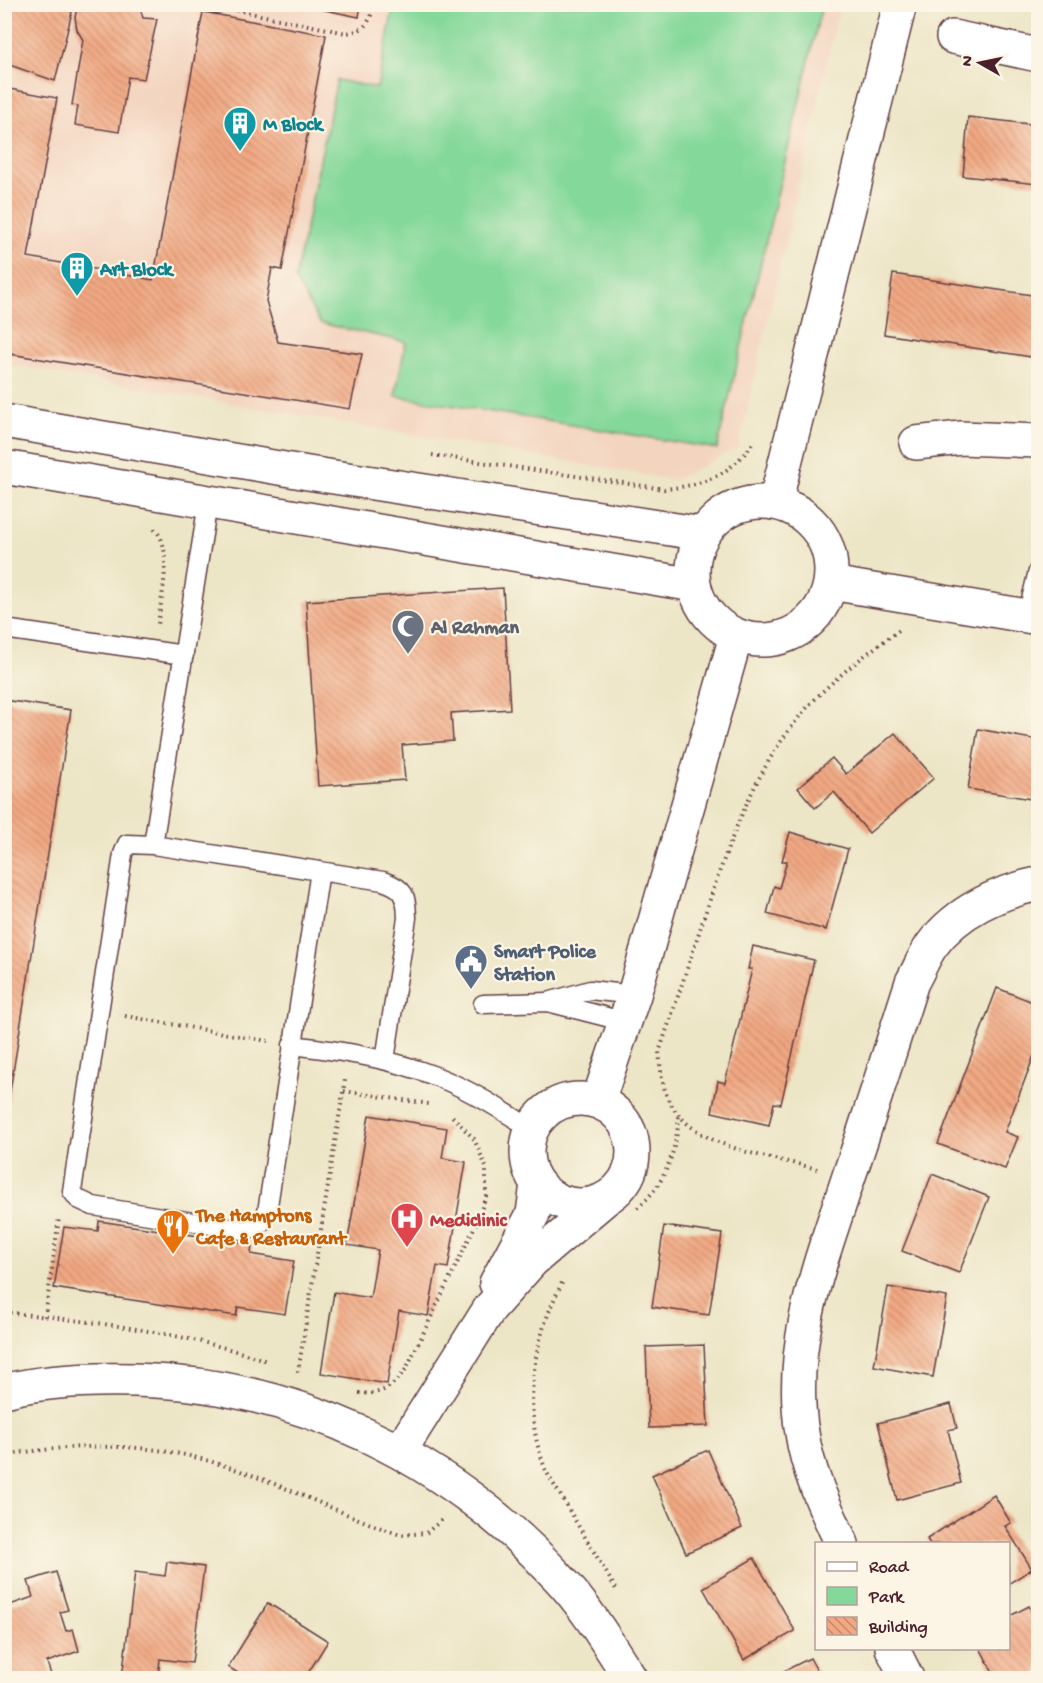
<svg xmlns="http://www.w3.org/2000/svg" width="1043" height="1683" viewBox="0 0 1043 1683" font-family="'Gochi Hand',sans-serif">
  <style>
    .built { fill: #f3d4bf }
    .green { fill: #84d89a; stroke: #677c62; stroke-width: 1.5 }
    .building { fill: url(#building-back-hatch) }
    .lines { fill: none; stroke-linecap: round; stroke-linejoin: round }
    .service-casing { stroke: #623d42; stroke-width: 21 }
    .minor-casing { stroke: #623d42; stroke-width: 36 }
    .tertiary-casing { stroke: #623d42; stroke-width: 36 }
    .secondary-casing { stroke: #623d42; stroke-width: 36 }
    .path { stroke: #623d42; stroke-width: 4; stroke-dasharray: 1.5 4.5; stroke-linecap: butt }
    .service { stroke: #fff; stroke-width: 18 }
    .minor { stroke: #fff; stroke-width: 33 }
    .tertiary { stroke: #fff; stroke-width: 33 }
    .secondary { stroke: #fff; stroke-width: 33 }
    .labels { text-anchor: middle; stroke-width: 4.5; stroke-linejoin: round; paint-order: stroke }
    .culture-label { font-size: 20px; font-weight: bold; fill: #0d838f; stroke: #fcf5e5; text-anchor: start }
    .worship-label { font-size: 20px; font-weight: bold; fill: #5b616d; stroke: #fcf5e5; text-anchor: start }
    .service-label { font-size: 20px; font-weight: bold; fill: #4e5e75; stroke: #fcf5e5; text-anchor: start }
    .food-label { font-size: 20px; font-weight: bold; fill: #c56008; stroke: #fcf5e5; text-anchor: start }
    .health-label { font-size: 20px; font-weight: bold; fill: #be3a42; stroke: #fcf5e5; text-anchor: start }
  </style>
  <defs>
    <pattern id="building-back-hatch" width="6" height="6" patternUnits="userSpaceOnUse" patternTransform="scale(1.5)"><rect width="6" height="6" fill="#f2a983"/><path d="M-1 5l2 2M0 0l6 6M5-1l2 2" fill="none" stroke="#c6896b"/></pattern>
  </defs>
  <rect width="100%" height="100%" fill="#fcf5e5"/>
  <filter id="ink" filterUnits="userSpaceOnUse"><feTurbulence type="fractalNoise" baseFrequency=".0167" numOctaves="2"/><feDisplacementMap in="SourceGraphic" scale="12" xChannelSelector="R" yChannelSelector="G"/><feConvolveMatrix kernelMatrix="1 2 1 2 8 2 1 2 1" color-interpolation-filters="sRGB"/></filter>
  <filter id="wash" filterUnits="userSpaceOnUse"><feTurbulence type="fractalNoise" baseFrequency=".008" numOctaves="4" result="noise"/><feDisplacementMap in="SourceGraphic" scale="24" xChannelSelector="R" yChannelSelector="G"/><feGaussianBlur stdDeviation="1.35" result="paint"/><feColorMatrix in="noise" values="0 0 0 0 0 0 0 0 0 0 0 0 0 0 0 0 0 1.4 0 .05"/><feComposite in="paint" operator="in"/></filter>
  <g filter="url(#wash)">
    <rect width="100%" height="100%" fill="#ece5c6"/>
    <polygon class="built" points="4,5 840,5 739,447 675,480 5,364"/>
    <polygon class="green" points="394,5 822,5 717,449 395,396 406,342 320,323 295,279 337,80 377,88"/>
    <g id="blocks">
      <g class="building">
        <polygon points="4,4 74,4 55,81 4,63"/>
        <polygon points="78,4 139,4 143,18 157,19 144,79 128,77 119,132 75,125 78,106 72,105 83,40 77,30 75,17"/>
        <polygon points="296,4 361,4 359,17"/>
        <polygon points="203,12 326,35 282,270 272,268 266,301 278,342 362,354 350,409 4,353 4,88 57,98 28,257 153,280"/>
        <polygon points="968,117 1038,125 1038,184 963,176"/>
        <polygon points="893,274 1038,296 1038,358 884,334"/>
        <polygon points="503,588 510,709 451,713 453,741 402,745 405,780 318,786 306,601"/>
        <polygon points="4,700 71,710 6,1116 4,1116"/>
        <polygon points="978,729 1038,740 1038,800 968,789"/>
        <polygon points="895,733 934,778 869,833 834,792 815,808 798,788 832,758 846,774"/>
        <polygon points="790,832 848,849 826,930 767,914 774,886 779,888 787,861 782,861"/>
        <polygon points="753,946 814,960 781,1104 774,1103 769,1125 712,1112 718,1081 725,1083 752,969 748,969"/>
        <polygon points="997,988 1038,1004 1038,1045 1005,1132 1018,1137 1005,1169 938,1144"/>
        <polygon points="369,1115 447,1128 442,1158 466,1162 448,1268 437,1266 428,1316 399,1311 387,1384 321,1373 334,1292 370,1298 378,1250 347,1245"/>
        <polygon points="932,1174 989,1197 959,1273 902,1251"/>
        <polygon points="99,1221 252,1244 251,1254 294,1261 285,1314 238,1307 236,1316 54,1288 64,1227 98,1231"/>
        <polygon points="664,1226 722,1234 709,1315 652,1307"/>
        <polygon points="888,1287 947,1297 933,1377 874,1366"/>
        <polygon points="704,1345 708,1426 649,1428 646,1347"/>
        <polygon points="951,1404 957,1428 948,1430 961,1483 897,1500 878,1423"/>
        <polygon points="708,1450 742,1528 686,1553 652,1475"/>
        <polygon points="994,1495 1011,1523 1005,1526 1032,1569 1008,1584 1008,1544 930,1544 927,1539"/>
        <polygon points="754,1558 795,1631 744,1660 703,1588"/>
        <polygon points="167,1562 204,1567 192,1663 160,1659 158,1678 122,1678 135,1572 165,1576"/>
        <polygon points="56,1572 68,1610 60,1612 66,1631 73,1629 79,1651 47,1662 52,1678 13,1678 4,1651 4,1607 33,1597 28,1581"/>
        <polygon points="268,1603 328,1641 305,1678 246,1678 228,1667"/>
        <polygon points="1029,1606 1038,1624 1038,1678 996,1678 980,1648 1008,1648 1008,1617"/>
        <polygon points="810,1658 821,1678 770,1678"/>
      </g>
    </g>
  </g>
  <g filter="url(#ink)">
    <use href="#blocks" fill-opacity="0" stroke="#623d42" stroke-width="1.5"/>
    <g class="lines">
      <defs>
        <g id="service">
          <polyline points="1027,616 1038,571"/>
          <polyline points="4,629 184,655"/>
          <polyline points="153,845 208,503"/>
          <path d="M320,871L267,1212C262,1225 257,1229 243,1230L93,1206L78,1199L72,1191L123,854L127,844L153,845L383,881C406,889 406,895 407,918L385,1060"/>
          <polyline points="548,1002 590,990 634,995"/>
          <polyline points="483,1004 548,1002 626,1022"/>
          <path d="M292,1045C341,1051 389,1058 435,1076C469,1089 501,1109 531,1129"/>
        </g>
        <g id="minor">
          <polyline points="953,37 1038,55"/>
          <polyline points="916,443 961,438 1038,441"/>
          <circle cx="762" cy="571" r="69"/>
          <polyline points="775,503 900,4"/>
          <polyline points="831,583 1038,618"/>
          <circle cx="580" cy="1152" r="53"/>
          <polyline points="598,1101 634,995 736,636"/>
          <polyline points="496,1283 533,1214 537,1184"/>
          <polyline points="400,1451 490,1308 532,1261 603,1201"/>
          <path d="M842,1544C825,1507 808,1473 802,1433C787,1343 822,1259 849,1176C871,1112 891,1047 912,982C919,970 924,956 932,945C957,911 999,892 1038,884"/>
          <polyline points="892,1648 907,1678"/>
        </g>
        <path id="tertiary" d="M4,1391C45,1380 93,1379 135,1380C297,1384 447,1457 556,1575C585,1605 608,1643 630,1678"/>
        <g id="secondary">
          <polyline points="4,421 308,473 703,534"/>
          <polyline points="4,467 694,585"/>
        </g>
      </defs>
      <use href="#service" class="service-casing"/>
      <use href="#minor" class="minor-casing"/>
      <use href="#tertiary" class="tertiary-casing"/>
      <use href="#secondary" class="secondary-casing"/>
      <g class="path">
        <path d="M207,4L346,33C365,31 370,23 374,4"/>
        <path d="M432,455L664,489C705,485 729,476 754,442"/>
        <path d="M154,529C175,546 160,601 158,625"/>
        <polyline points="125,1016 268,1041"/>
        <polyline points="344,1091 429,1104"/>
        <path d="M817,1169C770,1156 694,1149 670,1102C661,1086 661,1069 659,1052C675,1006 690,960 705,914C731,837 758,758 816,698C842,672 871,650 901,629"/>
        <path d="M637,1208C665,1186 676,1151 679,1117"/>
        <path d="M562,1283C533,1339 521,1407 545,1468C551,1482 561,1495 568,1508C584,1536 601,1563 617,1591"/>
        <path d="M4,1312C94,1322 181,1331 267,1361"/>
        <polyline points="45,1317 59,1218"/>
        <polyline points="298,1372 345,1080"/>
        <path d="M359,1393C383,1395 391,1388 406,1369L476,1224L486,1196V1167L474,1139L452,1116"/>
        <path d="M4,1455C58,1447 110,1443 164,1451C247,1464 322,1508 401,1535L426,1533L444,1518"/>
      </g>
      <use href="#service" class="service"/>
      <use href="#minor" class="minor"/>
      <use href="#tertiary" class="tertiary"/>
      <use href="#secondary" class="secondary"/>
    </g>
  </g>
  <defs>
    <symbol id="building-pin" viewBox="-11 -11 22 30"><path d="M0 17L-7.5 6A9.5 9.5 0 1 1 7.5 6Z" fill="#0f9aa8" stroke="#fcf5e5"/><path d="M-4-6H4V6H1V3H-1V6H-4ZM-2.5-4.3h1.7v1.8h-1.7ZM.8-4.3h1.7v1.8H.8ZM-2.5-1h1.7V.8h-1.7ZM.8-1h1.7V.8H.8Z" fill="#fff"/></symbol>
    <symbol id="mosque-pin" viewBox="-11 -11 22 30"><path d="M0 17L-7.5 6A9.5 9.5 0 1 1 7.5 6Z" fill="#6b7280" stroke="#fcf5e5"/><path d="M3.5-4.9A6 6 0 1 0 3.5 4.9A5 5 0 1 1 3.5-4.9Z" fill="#fff"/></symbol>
    <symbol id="civic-pin" viewBox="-11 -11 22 30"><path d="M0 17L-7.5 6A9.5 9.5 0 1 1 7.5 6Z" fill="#5c6f8a" stroke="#fcf5e5"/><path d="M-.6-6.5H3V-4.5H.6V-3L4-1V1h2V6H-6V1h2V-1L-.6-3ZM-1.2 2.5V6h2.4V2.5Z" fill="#fff"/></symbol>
    <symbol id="hospital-pin" viewBox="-11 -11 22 30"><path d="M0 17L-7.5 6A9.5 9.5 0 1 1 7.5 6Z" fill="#e0444e" stroke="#fcf5e5"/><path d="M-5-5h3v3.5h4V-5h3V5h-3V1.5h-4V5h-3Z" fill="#fff"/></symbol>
    <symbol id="restaurant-pin" viewBox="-11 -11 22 30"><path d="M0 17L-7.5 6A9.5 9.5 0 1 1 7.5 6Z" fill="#e8710a" stroke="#fcf5e5"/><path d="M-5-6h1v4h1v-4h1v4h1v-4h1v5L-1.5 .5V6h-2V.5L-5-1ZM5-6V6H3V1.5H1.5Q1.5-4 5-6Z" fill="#fff"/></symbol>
  </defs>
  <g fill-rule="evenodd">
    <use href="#building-pin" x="221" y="104" width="38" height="52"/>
    <use href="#building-pin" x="58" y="249" width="38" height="52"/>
    <use href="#mosque-pin" x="389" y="607" width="38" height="52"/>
    <use href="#civic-pin" x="452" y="942" width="38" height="52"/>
    <use href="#hospital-pin" x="388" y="1200" width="38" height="52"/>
    <use href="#restaurant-pin" x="154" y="1207" width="38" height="52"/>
  </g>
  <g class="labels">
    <g class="culture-label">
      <text x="263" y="130">M Block</text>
      <text x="100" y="275">Art Block</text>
    </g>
    <g class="worship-label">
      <text x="431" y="633">Al Rahman</text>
    </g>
    <g class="service-label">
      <text x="494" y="957">Smart Police<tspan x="494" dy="23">Station</tspan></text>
    </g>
    <g class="food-label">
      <text x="196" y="1221">The Hamptons<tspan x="196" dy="23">Cafe &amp; Restaurant</tspan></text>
    </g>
    <g class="health-label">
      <text x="430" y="1226">Mediclinic</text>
    </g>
  </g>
  <rect width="1043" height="1683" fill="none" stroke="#fcf5e5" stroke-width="24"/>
  <rect x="815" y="1542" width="195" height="108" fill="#fcf5e5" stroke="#b59f9b" stroke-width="1.5"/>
  <rect x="827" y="1562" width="30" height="9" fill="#ffffff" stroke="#b59f9b" stroke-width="1.5"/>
  <text x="869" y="1572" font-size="18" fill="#4a1f2b">Road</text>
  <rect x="827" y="1587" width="30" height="18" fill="#84d89a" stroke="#b59f9b" stroke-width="1.5"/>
  <text x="869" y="1602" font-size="18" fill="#4a1f2b">Park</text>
  <rect x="827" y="1617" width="30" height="18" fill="url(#building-back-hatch)" stroke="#b59f9b" stroke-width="1.5"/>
  <text x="869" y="1632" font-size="18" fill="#4a1f2b">Building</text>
  <g transform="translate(980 63) rotate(279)" stroke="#fcf5e5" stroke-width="4.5" paint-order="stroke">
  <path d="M0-4.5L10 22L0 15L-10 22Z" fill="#4a1f2b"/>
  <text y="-9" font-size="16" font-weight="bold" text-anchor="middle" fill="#4a1f2b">N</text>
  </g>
</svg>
